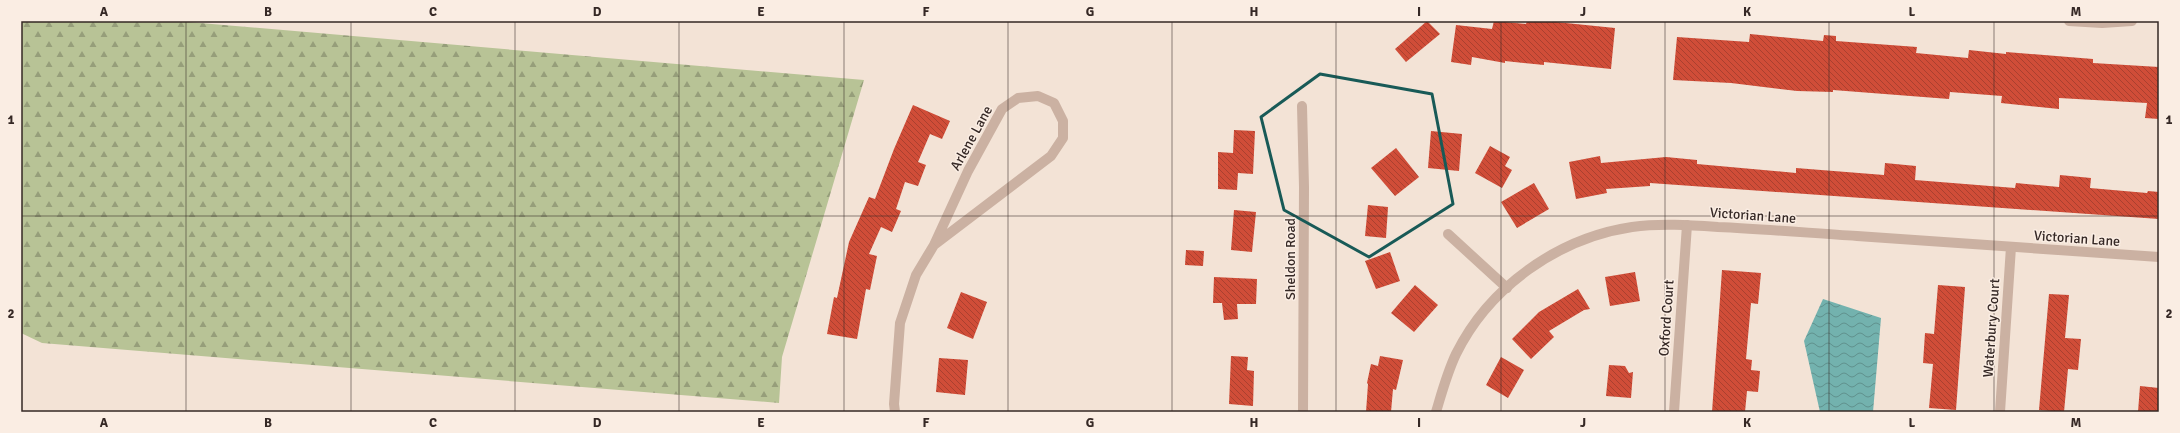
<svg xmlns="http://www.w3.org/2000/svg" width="2180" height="433" viewBox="0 0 2180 433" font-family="Signika,sans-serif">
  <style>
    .forest { fill: url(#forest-firs) }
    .water { fill: url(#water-waves) }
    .building { fill: url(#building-back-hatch) }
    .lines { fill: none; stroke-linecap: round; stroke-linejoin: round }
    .street { stroke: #cbb1a2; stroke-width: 10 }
    .marked { fill: none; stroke: #185a57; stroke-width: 3; stroke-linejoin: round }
    .grid { fill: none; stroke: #352825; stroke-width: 1; stroke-opacity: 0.55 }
    .labels { text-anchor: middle; stroke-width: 3; stroke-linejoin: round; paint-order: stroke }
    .street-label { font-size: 14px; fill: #352825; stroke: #faede3 }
    .neatline { fill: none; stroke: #352825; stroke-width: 1.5 }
    .grid-label { font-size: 13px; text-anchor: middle; font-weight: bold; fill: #352825 }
  </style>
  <defs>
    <pattern id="forest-firs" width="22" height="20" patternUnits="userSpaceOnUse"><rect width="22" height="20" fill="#b8c396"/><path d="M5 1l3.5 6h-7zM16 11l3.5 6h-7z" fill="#969e7a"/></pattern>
    <pattern id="water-waves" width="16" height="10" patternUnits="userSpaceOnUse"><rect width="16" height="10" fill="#73b2ae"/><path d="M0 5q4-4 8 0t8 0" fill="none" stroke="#5f918d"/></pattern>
    <pattern id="building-back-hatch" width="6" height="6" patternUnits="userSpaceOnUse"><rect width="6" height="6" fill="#d04d38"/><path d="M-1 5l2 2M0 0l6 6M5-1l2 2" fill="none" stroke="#aa402f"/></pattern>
  </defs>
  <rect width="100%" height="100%" fill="#f3e3d6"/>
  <polygon class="forest" points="21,21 177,21 864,80 782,357 779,403 42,343 21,333"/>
  <polygon class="water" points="1823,299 1881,318 1873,412 1820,412 1804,341"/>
  <g class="building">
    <polygon points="1427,21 1440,34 1406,62 1395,49"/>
    <polygon points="1494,21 1526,24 1527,21 1546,21 1615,28 1611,69 1544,62 1544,65 1505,61 1505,63 1472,57 1471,65 1451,62 1456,25 1492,29"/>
    <polygon points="1750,34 1823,41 1824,35 1836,36 1836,41 1917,47 1916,53 1968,58 1969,50 2006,54 2006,52 2093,59 2093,63 2159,67 2159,119 2145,118 2147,103 2059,98 2059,109 2001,103 2002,96 1950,92 1949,99 1833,90 1833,92 1797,91 1731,83 1673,80 1677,37 1749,42"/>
    <polygon points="913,105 950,121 942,139 930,134 918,162 926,165 918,186 905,182 896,209 901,211 892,232 881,227 869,254 877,256 870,290 866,289 857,339 827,334 834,297 837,298 849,242 869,197 875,199 894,149"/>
    <polygon points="1234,130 1255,131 1253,174 1238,173 1237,190 1218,189 1218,152 1233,153"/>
    <polygon points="1431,131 1462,134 1459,171 1428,168"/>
    <polygon points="1490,146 1510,157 1505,166 1512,170 1502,188 1475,173"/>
    <polygon points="1396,148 1419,177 1395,196 1371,168"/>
    <polygon points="1600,156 1601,163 1666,157 1697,160 1697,164 1796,173 1796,168 1884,175 1885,163 1916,166 1915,180 2015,188 2016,183 2059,187 2060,175 2091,178 2090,188 2147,193 2148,191 2159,192 2159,219 1650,183 1650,186 1606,189 1607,193 1576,199 1569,162"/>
    <polygon points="1534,183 1549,209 1517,228 1501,202"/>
    <polygon points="1368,205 1388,207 1386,238 1365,236"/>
    <polygon points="1234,210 1256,212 1252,252 1231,250"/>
    <polygon points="1186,250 1204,251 1203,266 1185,265"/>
    <polygon points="1390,252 1400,281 1376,289 1365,261"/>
    <polygon points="1722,270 1761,273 1758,304 1751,303 1746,359 1752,360 1751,370 1760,371 1758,392 1747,391 1745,412 1712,412"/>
    <polygon points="1635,272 1640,301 1610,306 1605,277"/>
    <polygon points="1214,277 1257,279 1256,304 1237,304 1238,319 1224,320 1222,303 1213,303"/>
    <polygon points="1415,285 1438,305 1414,332 1391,313"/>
    <polygon points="1938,285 1965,287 1956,410 1929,408 1933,364 1923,363 1925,333 1934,334"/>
    <polygon points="1578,289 1590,309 1584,310 1549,331 1554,337 1531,359 1512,339 1539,312"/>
    <polygon points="961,292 987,302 973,339 947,328"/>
    <polygon points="2049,294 2069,295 2065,338 2081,339 2078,370 2068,369 2064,412 2039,410"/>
    <polygon points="1231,356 1248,357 1247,370 1254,371 1253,406 1229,404"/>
    <polygon points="1380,356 1403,360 1396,390 1393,389 1391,412 1366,412 1368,384 1367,383 1371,364 1378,366"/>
    <polygon points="1501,357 1524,370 1508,398 1486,385"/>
    <polygon points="939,358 968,360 965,395 936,392"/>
    <polygon points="1609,365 1625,366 1629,373 1633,372 1631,398 1606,396"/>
    <polygon points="2140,386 2159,388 2159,412 2138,412"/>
  </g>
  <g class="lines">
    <g class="street">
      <polyline points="2069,21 2102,23 2132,21"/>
      <polyline points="1302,106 1304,187 1303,412"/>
      <polyline points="1448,234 1507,288"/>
      <polyline points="895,412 894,404 900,323 916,275 934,245 968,171 1002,109 1018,98 1038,96 1054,103 1063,121 1063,138 1051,156 934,245"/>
      <path d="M1436,412C1442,392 1447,373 1456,354C1489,287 1558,238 1632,227C1660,223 1689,225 1718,227C1764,229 1810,233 1857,236C1957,243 2058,250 2159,257"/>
      <polyline points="1674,412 1687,225"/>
      <polyline points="2000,412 2011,247"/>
    </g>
  </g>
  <path class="marked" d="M1320,74L1432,94L1453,204L1369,257L1284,210L1261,117Z"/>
  <path class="grid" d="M186,21V412M351,21V412M515,21V412M679,21V412M844,21V412M1008,21V412M1172,21V412M1336,21V412M1501,21V412M1665,21V412M1829,21V412M1994,21V412M21,216H2159"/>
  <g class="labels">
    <g class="street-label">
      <text transform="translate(971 138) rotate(-61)" y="5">Arlene Lane</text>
      <text transform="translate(1753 215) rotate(4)" y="5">Victorian Lane</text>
      <text transform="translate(2077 238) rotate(4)" y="5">Victorian Lane</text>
      <text transform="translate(1290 259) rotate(-90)" y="5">Sheldon Road</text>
      <text transform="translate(1666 318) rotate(-86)" y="5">Oxford Court</text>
      <text transform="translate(1991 328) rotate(-86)" y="5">Waterbury Court</text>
    </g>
  </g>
  <rect width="2180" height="433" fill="none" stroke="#faede3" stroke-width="44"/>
  <rect x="22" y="22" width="2136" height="389" class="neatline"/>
  <g class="grid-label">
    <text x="104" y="16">A</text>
    <text x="268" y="16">B</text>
    <text x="433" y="16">C</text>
    <text x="597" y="16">D</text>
    <text x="761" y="16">E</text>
    <text x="926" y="16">F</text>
    <text x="1090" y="16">G</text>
    <text x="1254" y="16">H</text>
    <text x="1419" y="16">I</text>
    <text x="1583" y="16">J</text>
    <text x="1747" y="16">K</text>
    <text x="1912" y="16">L</text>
    <text x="2076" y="16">M</text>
    <text x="11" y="124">1</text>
    <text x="2169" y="124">1</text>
    <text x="11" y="318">2</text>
    <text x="2169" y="318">2</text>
    <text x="104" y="427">A</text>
    <text x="268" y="427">B</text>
    <text x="433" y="427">C</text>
    <text x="597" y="427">D</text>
    <text x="761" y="427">E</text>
    <text x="926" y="427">F</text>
    <text x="1090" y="427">G</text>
    <text x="1254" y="427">H</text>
    <text x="1419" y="427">I</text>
    <text x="1583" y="427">J</text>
    <text x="1747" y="427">K</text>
    <text x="1912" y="427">L</text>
    <text x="2076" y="427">M</text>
  </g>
</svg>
